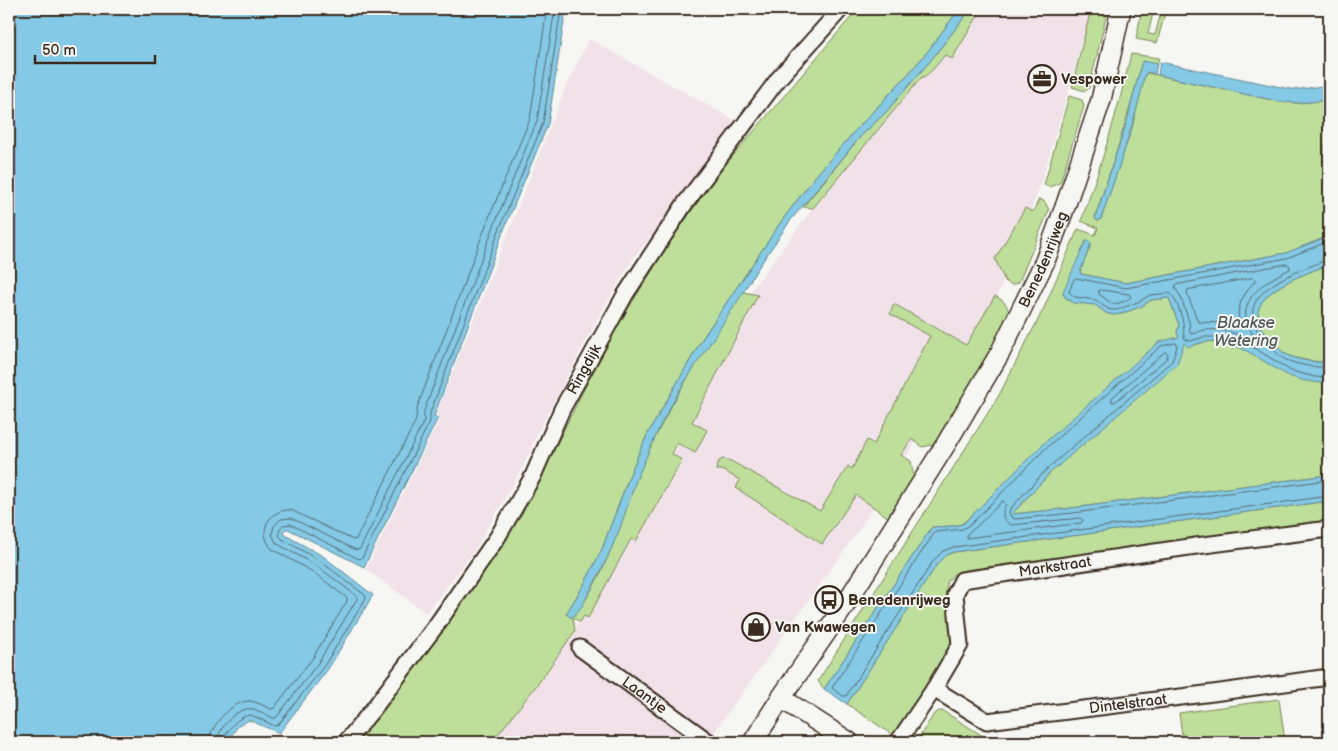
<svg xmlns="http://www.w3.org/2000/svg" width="1338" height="751" viewBox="0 0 1338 751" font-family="'Balsamiq Sans',sans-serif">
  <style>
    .built { fill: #f1e2e9 }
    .green { fill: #bddf99; stroke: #7c845c }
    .water { fill: #84c9e5; stroke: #678995 }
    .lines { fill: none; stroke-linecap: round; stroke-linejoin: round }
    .shore { stroke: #586a6e; stroke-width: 1 }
    .minor-casing { stroke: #3b2a1e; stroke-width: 19 }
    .tertiary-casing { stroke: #3b2a1e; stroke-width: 22 }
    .minor { stroke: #f6f6f2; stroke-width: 15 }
    .tertiary { stroke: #f6f6f2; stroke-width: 19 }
    .labels { text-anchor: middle; stroke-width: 4; stroke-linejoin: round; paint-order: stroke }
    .poi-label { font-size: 15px; font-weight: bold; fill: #3b2a1e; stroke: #f6f6f2; text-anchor: start }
    .street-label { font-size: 15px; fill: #3b2a1e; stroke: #f6f6f2 }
    .water-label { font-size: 16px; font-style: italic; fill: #515a5a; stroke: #f6f6f2 }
  </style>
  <rect width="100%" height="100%" fill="#f6f6f2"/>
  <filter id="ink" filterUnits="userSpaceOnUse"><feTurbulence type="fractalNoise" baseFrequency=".02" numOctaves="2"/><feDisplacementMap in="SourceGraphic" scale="10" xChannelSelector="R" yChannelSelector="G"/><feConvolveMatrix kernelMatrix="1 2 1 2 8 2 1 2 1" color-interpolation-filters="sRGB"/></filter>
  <g filter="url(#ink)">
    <g class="built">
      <polygon points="977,9 1093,9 1039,189 1002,285 955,381 858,531 715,731 716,742 492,742 574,631 663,440 705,361 749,293 813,208"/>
      <polygon points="589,39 736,121 656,231 634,257 599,316 538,432 523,467 472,554 426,613 366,569 440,418 436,414 567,84"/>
    </g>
    <g class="green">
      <path d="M858,9H959L928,51L910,72L855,131L814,178L783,219L704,336L647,435L632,469L602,549L586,581L566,614L572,617C583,606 591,591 599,576C618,538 627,498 645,459C671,400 707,346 743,292L758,295L692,422L707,430L695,453L677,443L672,454L682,460L636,541L631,539L588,618L584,616L580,622L573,618L575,631L540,681L492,742H355L514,524L540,478L579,399L618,325L668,245L706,190L726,164Z"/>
      <path d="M971,9H982L952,59L945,55C938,63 931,74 921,78L813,208L803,207L861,136L886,112L931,60Z"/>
      <polygon points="1091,9 1108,9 1089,88 1085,91 1072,87"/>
      <polygon points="1142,9 1154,9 1148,34 1155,35 1162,9 1166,9 1157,43 1136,39"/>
      <path d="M1131,54L1159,58L1157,64L1142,62C1129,115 1112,166 1095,217L1096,220L1099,221L1101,219L1132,128L1145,74L1148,73L1281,102L1299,103L1329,100V137L1325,145L1324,150L1329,166V236L1286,253L1125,283L1081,274L1080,272L1091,244L1064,294L1066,298L1074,303L1095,304L1106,313L1114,315L1121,314L1142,306L1151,300L1169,298L1179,325L1177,333L1180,338L1159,342L962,524L953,526L932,527L824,689L818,681L998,397L1043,310L1078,229L1095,235L1098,228L1081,221C1101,166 1118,111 1131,54Z"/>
      <polygon points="1069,96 1082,100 1084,106 1060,183 1049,187 1044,185"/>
      <polygon points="1039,199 1045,202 1049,210 1019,282 1012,285 1005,281 995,259 1025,208 1033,212"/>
      <path d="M1329,264V362C1317,362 1295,360 1284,353C1281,351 1278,347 1276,345C1264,333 1251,318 1262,302C1275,283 1309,273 1329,264Z"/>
      <path d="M995,296C1006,302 1009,306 1009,319L937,444L922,447L912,439L901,455L911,461L914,479L889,518L856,495L822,544L736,488L740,480L722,470H716L719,461L723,459L731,461L820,511L848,466L852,469L867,440L874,444L930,336L890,314L894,304L966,345Z"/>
      <polygon points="1210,341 1220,342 1242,348 1305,380 1329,383 1329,475 1072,508 1012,514 1051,472 1184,342 1199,344 1204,342"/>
      <polygon points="1329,501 1329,520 965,570 954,574 947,582 946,594 952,635 950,648 897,738 847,704 938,562 946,555 954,552"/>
      <polygon points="1279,699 1285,742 1183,742 1179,713"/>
      <polygon points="939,711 943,711 983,736 983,742 916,742 934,714"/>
    </g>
    <g class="water">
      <polygon points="9,9 566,9 548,124 505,227 434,416 438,418 364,567 288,529 286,529 283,532 285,535 323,556 373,595 328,669 279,733 249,720 238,726 227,742 9,742"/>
      <polygon points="959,9 971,9 931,60 886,112 861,136 790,221 756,271 741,296 681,388 661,424 637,478 619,531 605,563 582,606 572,618 566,614 586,581 602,549 632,469 647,435 704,336 783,219 814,178 855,131 910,72 928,51"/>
      <path d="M1142,61L1157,64L1155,74L1148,72L1145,74C1135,124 1117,172 1101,219L1098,221L1095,218L1127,121Z"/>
      <polygon points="1160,62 1290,89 1301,89 1329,85 1329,100 1299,103 1281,102 1158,75"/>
      <path d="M1329,236V264C1309,273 1275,283 1262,302C1251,318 1264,333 1276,345C1278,347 1281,351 1284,353C1294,360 1317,363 1329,362V383C1316,383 1300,381 1287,375C1261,362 1238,338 1206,342C1200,342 1194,346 1188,347L1184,343L1177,364L1051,472L1012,514L1072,508L1329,475V501L954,552L946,555L938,563L847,704L824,689L932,527L953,526L963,524L1042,445L1159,342L1179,337L1177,333L1179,325L1169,298L1151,300L1142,306L1121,314L1114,315L1106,313L1095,305L1074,303L1064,296L1063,292L1086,241H1089L1091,244L1080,272L1081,274L1126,283L1286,253Z"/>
    </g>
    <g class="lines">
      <g class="shore">
        <path d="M1329,241L1287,258L1126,288L1076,278L1074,279L1069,292L1075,297L1096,300L1108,309L1114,310L1120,309L1140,301L1150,295L1170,293C1176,298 1182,316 1183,323C1185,330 1182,331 1185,339L1191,341L1204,337H1221L1236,340L1256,349L1291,371L1315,377L1329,378"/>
        <path d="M1329,260H1326C1304,269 1269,280 1256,301C1246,319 1260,336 1272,348C1276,352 1279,356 1284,359C1297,365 1315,368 1329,367"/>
        <path d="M1287,264L1290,266V269C1270,279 1239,295 1247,323C1249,328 1252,332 1254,337L1253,340H1251C1237,333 1219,328 1204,330C1200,331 1196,333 1192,334L1190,333L1189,321L1180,295L1175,288L1176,285Z"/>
        <polygon points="1252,278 1255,279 1255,281 1248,289 1241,301 1238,313 1240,324 1239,326 1221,323 1198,322 1187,293 1188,290"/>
        <path d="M1102,290L1129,294L1131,297C1127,301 1118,304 1112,304L1099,294V291Z"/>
        <polygon points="1165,352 1168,354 1167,358 1115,402 1112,402 1112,398"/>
        <polyline points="1329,480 1073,513 1015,519 1011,517 1009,513 1010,509 1048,468 1172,361 1177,346 1177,344 1175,343 1161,346 1045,449 972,523 963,529 935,532 833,686 832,688 843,696 846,696 934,560 943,551 954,547 1329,496"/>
        <path d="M1003,501L1006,504C1001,513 1002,521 1012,525L1080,518L1082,519L1083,521L1081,523L967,538V534L976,527Z"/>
        <path d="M209,742C210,726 231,702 248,701C256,701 264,706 271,709L274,708L312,659L347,601V598L313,572L272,549C257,532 268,509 291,510L353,540L356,539L416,420L417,408L488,220L530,119L547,9"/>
        <path d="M217,742C217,730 237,706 251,709C259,710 267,715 273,718H276L318,663L357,599V596L317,566L276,543L272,534L274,526L281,519L291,518L356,550L360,549L424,421V411L495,223L537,121L555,9"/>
        <path d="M223,742C225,731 239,715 251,715L275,726L278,725L324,666L366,598L365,595L320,561L282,539C277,534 279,529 283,525L290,524L359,559L362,558L430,421V413L501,225L543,123L561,9"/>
      </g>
      <defs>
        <g id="minor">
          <path id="s1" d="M580,648L709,742"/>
          <path id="s2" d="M934,689L987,721L1213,693L1329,677"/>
          <path id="s3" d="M346,742L374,708L435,627L497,538L533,476L562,409L625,295L684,205L779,78L841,9"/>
          <path id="s4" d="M898,742L934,689L960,645L955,594L962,580L1196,546L1329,529"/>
        </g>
        <g id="tertiary">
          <polyline points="781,698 849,742"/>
          <path id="s5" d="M753,742L781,698L843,608L946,444L1000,353L1045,261L1066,204L1101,100L1121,9"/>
        </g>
      </defs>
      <use href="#minor" class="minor-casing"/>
      <use href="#tertiary" class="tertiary-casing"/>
      <use href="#minor" class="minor"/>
      <use href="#tertiary" class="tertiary"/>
    </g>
  </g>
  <defs>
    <symbol id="office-ring" viewBox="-11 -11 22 22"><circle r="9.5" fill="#f6f6f2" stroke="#3b2a1e" stroke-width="1.5"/><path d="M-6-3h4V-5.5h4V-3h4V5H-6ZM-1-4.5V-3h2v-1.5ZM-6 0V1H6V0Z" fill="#3b2a1e"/></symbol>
    <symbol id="bus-ring" viewBox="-11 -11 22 22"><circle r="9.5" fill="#f6f6f2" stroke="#3b2a1e" stroke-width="1.5"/><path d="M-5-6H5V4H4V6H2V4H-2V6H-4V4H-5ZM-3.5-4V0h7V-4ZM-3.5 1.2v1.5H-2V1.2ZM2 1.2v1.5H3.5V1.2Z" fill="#3b2a1e"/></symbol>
    <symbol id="shop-ring" viewBox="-11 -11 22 22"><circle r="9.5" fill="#f6f6f2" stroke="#3b2a1e" stroke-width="1.5"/><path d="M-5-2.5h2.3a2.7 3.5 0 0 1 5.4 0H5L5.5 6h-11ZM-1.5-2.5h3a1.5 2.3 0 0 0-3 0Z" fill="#3b2a1e"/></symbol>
  </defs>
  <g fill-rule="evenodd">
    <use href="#office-ring" x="1026" y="63" width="32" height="32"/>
    <use href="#bus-ring" x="813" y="584" width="32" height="32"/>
    <use href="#shop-ring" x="740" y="611" width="32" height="32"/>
  </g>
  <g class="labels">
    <g class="poi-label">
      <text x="1061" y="84">Vespower</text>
      <text x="848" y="605">Benedenrijweg</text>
      <text x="775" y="632">Van Kwawegen</text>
    </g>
    <g class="street-label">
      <text dy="5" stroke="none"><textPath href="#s5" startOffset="564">Benedenrijweg</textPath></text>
      <text dy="5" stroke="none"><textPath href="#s3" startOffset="444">Ringdijk</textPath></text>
      <text dy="5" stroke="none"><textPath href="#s4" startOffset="276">Markstraat</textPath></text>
      <text dy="5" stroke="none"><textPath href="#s1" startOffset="80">Laantje</textPath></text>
      <text dy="5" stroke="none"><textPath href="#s2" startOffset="204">Dintelstraat</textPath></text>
    </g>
    <g class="water-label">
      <text x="1246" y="328">Blaakse<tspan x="1246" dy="18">Wetering</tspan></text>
    </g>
  </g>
  <rect width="1338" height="751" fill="none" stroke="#f6f6f2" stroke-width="30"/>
  <rect x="15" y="15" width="1308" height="721" fill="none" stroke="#3b2a1e" stroke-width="2" filter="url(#ink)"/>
  <path d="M35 55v8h120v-8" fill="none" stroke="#3b2a1e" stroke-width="2.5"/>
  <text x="42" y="55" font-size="15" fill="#3b2a1e" stroke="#f6f6f2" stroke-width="4" paint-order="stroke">50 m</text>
</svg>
